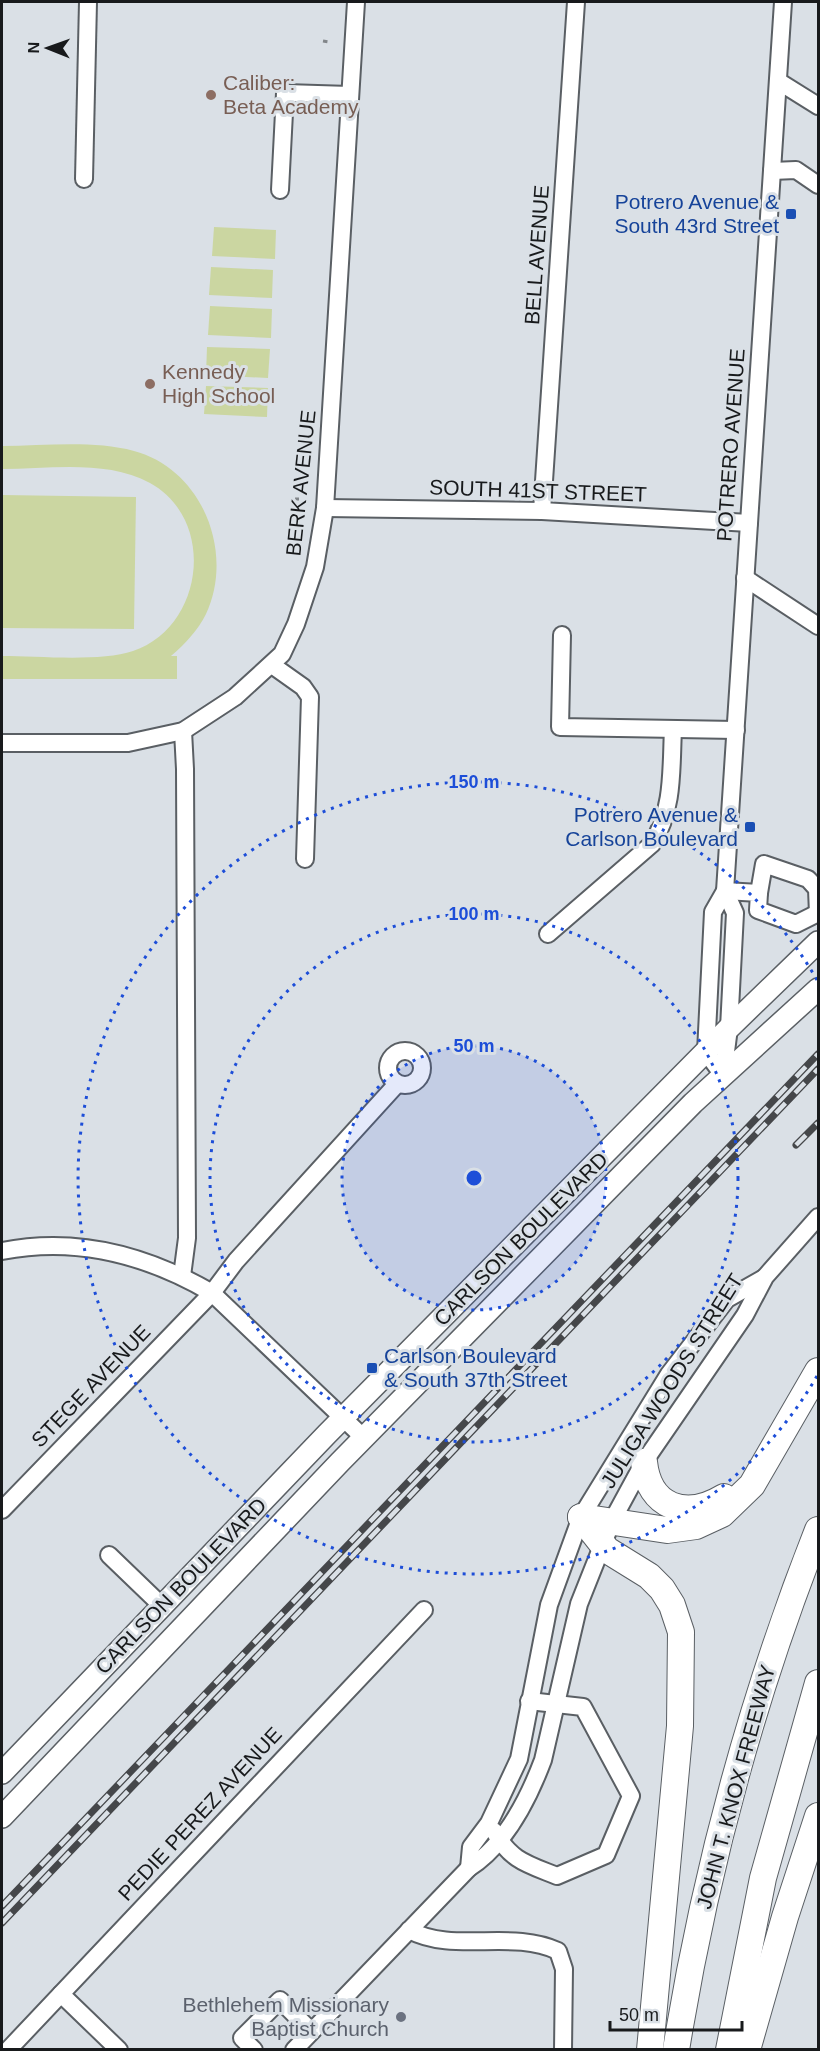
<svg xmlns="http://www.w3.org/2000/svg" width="820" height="2051" viewBox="0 0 820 2051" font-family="Arial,sans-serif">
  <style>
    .grass { fill: #cbd6a1 }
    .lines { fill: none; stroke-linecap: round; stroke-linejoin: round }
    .minor-casing { stroke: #5a5f64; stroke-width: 20 }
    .major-casing { stroke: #5a5f64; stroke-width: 24 }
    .highway-casing { stroke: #5a5f64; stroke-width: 28 }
    .path { stroke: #82868a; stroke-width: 3; stroke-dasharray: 4.5 4.5; stroke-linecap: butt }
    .minor { stroke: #fff; stroke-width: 16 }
    .major { stroke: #fff; stroke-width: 21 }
    .highway { stroke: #fff; stroke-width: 26 }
    .rail-casing { stroke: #45474a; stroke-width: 7 }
    .rail { stroke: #dae0e6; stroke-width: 4.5; stroke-dasharray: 14; stroke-linecap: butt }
    .ring { fill: none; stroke: #1d4ed8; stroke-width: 3; stroke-dasharray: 3 6 }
    .education-dot { fill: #8d6e63; stroke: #dae0e6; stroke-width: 2 }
    .transit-dot { fill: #1a4fb4; stroke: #dae0e6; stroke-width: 2 }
    .worship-dot { fill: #6b7280; stroke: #dae0e6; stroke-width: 2 }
    .labels { text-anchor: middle; stroke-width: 6; stroke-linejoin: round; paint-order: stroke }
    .education-label { font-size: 21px; fill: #785e54; stroke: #dae0e6; text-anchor: start }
    .transit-label { font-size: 21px; fill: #164399; stroke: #dae0e6; text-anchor: end }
    .street-label { font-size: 21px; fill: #181a1c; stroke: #dae0e6 }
    .worship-label { font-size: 21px; fill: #5b616d; stroke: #dae0e6; text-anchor: end }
    .centre { fill: #1d4ed8; stroke: #dae0e6; stroke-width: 3 }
    .ring-label { font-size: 18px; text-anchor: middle; font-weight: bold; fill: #1d4ed8; stroke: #dae0e6; stroke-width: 6; stroke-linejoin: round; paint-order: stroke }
  </style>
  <rect width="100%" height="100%" fill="#dae0e6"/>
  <g class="grass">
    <polygon points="214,227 276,230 275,259 212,256"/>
    <polygon points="211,267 273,270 272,298 209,295"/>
    <polygon points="210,306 272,309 271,338 208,335"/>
    <polygon points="207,347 270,349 268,378 206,375"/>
    <polygon points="206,386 268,388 267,417 204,414"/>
    <path d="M2,446C44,446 93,440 134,451C202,469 235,552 206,614C198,630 185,644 171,656H177V679H2V656C38,656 101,662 133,651C204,627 217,520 150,483C106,459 49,469 2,469Z"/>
    <polygon points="2,495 136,497 134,629 2,628"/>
  </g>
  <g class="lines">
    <defs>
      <g id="minor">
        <polyline points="778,81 818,106"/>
        <polyline points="772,171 796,170 818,185"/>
        <polyline points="84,179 88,2"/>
        <polyline points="280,190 285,93 350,95"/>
        <polyline points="325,508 542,511 749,523"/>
        <polyline points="542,511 576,2"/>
        <polyline points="745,578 818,626"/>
        <polyline points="562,635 560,727 736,730"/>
        <polyline points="272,665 303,687 310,697 305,859"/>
        <polyline points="2,743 128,743 183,731 235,697 282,654 296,624 315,567 325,508 356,2"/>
        <polyline points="725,891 759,893 758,910 796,924 818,913"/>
        <polyline points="759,893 764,864 808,879 817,889 818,914"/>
        <path d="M548,934L652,844C674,809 671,769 673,729"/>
        <circle cx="405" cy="1068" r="17"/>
        <polyline points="723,1075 706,1052 713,912 725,891 783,2"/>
        <polyline points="723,1075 729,1028 735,913 725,891"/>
        <path d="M2,1251C77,1236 147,1255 212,1293L364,1438"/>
        <polyline points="182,1276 187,1238 185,769 183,731"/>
        <polyline points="2,1510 212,1293 236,1261 397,1084"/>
        <polyline points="109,1555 162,1606"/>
        <path d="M494,1831C511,1861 527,1864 557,1876L606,1855L631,1796L583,1707L529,1701"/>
        <polyline points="469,1868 471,1847 489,1823 519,1759 549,1605 581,1517 669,1374 727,1299 764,1278"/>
        <path d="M409,1930C454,1954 511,1929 558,1951L564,1969L563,2050"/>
        <polyline points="61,1994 119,2050"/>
        <polyline points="8,2050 424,1610"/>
        <polyline points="254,2050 242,2038 280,2000 311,2031"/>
        <path d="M294,2050L469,1868C505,1845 528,1800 543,1760L579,1604L612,1521L644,1462L745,1315L765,1277L818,1217"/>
      </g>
      <g id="major">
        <polyline points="2,1773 327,1434 729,1028 818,942"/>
        <polyline points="2,1817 340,1462 693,1103 818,989"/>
      </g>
      <g id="highway">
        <path d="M644,1462C649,1508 686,1520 724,1497"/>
        <polyline points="581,1517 607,1550 649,1576 662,1589 672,1605 681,1632 680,1726 650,2050"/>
        <polyline points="581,1517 667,1530 696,1526 722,1514 752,1485 818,1371"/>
        <path d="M676,2050C705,1871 752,1697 818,1530"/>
        <polyline points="729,2050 763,1878 818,1683"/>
        <polyline points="747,2050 785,1917 818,1816"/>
      </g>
    </defs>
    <use href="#minor" class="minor-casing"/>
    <use href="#major" class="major-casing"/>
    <use href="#highway" class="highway-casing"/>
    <g class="path">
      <polyline points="323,41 329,42"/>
      <polyline points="295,499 299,499"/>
    </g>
    <use href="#minor" class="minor"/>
    <use href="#major" class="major"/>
    <use href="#highway" class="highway"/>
    <defs>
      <g id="rail">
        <polyline points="796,1145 818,1123"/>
        <polyline points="2,1906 818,1054"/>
        <polyline points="2,1923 818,1069"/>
      </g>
    </defs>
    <use href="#rail" class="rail-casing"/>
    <use href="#rail" class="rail"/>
  </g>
  <circle cx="474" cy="1178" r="132" fill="#1d4ed8" fill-opacity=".12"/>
  <g class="ring">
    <circle cx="474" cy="1178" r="132"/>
    <circle cx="474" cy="1178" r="264"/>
    <path d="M817 1376A396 396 0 1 1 817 980"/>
  </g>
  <g class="education-dot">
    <circle cx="211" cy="95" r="6"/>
    <circle cx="150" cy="384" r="6"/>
  </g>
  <g class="transit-dot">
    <rect x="785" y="208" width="12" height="12" rx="3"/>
    <rect x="744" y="821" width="12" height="12" rx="3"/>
    <rect x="366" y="1362" width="12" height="12" rx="3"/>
  </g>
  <circle class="worship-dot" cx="401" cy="2017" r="6"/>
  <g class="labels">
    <g class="education-label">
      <text x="223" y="90">Caliber:<tspan x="223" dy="24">Beta Academy</tspan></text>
      <text x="162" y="379">Kennedy<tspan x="162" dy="24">High School</tspan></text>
    </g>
    <g class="transit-label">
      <text x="779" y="209">Potrero Avenue &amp;<tspan x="779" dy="24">South 43rd Street</tspan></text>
      <text x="738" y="822">Potrero Avenue &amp;<tspan x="738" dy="24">Carlson Boulevard</tspan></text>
      <text x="384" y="1363" text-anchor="start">Carlson Boulevard<tspan x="384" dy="24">&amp; South 37th Street</tspan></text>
    </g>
    <g class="street-label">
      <text transform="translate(537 255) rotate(-86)" y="7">BELL AVENUE</text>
      <text transform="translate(731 445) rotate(-86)" y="7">POTRERO AVENUE</text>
      <text transform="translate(301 483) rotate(-84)" y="7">BERK AVENUE</text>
      <text transform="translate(538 491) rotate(2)" y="7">SOUTH 41ST STREET</text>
      <text transform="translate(521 1239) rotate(-45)" y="7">CARLSON BOULEVARD</text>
      <text transform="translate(672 1381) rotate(-58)" y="7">JULIGA WOODS STREET</text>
      <text transform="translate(91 1386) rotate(-46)" y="7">STEGE AVENUE</text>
      <text transform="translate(181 1586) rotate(-46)" y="7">CARLSON BOULEVARD</text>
      <text transform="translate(736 1787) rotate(-75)" y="7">JOHN T. KNOX FREEWAY</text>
      <text transform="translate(200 1814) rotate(-47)" y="7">PEDIE PEREZ AVENUE</text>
    </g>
    <g class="worship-label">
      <text x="389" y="2012">Bethlehem Missionary<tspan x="389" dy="24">Baptist Church</tspan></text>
    </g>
  </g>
  <circle cx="474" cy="1178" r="9" class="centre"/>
  <g class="ring-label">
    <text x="474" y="788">150 m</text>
    <text x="474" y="920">100 m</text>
    <text x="474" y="1052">50 m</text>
  </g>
  <rect width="820" height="2051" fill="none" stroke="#181a1c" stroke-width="6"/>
  <g transform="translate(48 48) rotate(271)" stroke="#dae0e6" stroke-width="4.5" paint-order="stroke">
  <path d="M0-4.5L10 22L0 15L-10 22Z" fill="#181a1c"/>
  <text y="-9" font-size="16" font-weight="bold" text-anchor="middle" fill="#181a1c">N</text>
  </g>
  <path d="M610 2021v9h132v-9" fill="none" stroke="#181a1c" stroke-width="3"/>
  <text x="619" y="2021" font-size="18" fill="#181a1c" stroke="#dae0e6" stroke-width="4.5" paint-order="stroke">50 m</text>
</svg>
